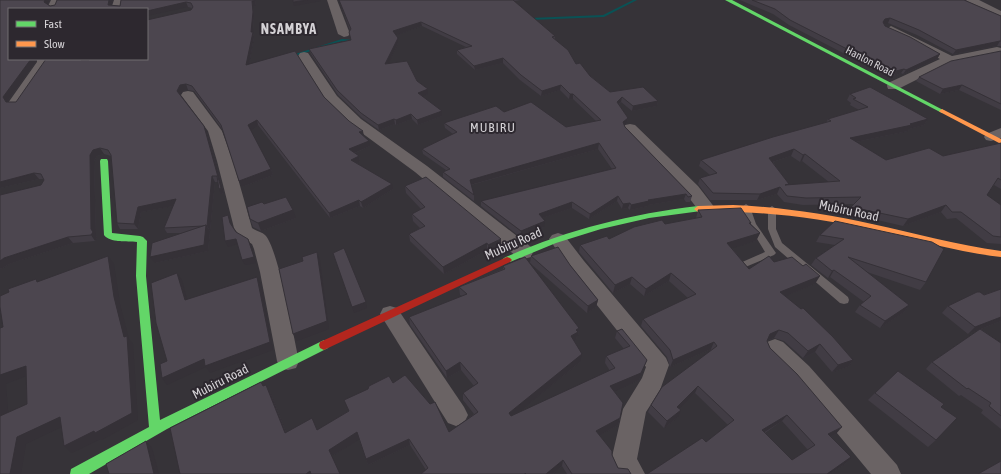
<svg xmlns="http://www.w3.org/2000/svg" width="1001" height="474" viewBox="0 0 1001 474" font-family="'Asap Condensed',sans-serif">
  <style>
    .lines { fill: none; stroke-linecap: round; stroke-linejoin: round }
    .stream { fill: #0a5255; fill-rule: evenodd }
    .lane { fill: #6a6364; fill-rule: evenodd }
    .street { fill: #6a6364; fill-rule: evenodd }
    .fast { fill: #63d668; fill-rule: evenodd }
    .slow { fill: #ff974d; fill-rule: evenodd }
    .jam { fill: #b3261e; fill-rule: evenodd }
    .wall { fill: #413c44; fill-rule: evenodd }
    .shaded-wall { fill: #353137 }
    .building { fill: #4c464f; stroke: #353137; fill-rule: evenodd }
    .labels { text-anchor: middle; stroke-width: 4; stroke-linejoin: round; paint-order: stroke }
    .far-street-label { font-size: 11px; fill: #d4d1d5; stroke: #2d282f }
    .far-quarter-label { font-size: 13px; letter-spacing: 1px; fill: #d4d1d5; stroke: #2d282f }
    .street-label { font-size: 13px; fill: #d4d1d5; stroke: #2d282f }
    .far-district-label { font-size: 14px; font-weight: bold; letter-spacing: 1px; fill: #d4d1d5; stroke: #2d282f }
  </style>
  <rect width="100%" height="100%" fill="#363338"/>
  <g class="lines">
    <g class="stream">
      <polygon points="633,0 637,0 604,17 530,20 528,19 530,18 603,15"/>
      <polygon points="342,39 354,40 356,41 354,42 342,41 292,57 289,56"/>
    </g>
    <g class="lane">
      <polygon points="746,204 750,207 756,224 776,253 774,255 743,268 740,267 738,265 740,263 765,252 748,224 742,207"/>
      <polygon points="772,206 776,209 776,229 782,243 848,297 849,300 848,303 844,304 840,303 775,247 768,229 768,209"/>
    </g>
    <g class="street">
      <polygon points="51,0 61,0 57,8 53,9 48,6"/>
      <polygon points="114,0 124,0 121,9 111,9"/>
      <polygon points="327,0 337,0 350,34 348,36 344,37 338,34"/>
      <polygon points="966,0 979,0 1001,11 1001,18 967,2"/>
      <polygon points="891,26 952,56 997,47 1001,48 1001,54 948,64 898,89 888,89 887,86 888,83 940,59 887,31 886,29"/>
      <polygon points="304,52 308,53 337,96 361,119 427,166 531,247 533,252 531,257 524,259 517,257 415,172 351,125 327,102 298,56 300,53"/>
      <polygon points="37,59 49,59 49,62 20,106 10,106 8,103 37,62"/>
      <path d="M188,91L193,92L222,131L233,161L252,228C256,231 262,232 265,235C278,247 294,339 299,361L296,368L288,370L280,368L277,361L260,272L254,249L252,244L240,237L234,228L217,161L208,131L181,95L183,92Z"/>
      <polygon points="630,124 635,125 698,186 715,208 712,212 706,214 700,212 686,194 625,131 623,128 625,125"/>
      <polygon points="1001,128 1001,138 991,141 986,140 984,137 986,134"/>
      <polygon points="558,233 564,235 584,261 666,358 669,365 660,390 646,412 637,459 645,474 617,474 611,461 623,409 642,378 646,367 570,271 552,243 549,239 552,235"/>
      <polygon points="390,306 397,308 464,407 468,415 464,423 456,426 448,423 380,314 383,308"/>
      <polygon points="775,339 783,342 809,366 897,465 901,474 871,474 793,380 767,354 764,348 767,342"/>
    </g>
    <g class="fast">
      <polygon points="725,0 732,0 945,111 942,113 940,112"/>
      <path d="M101,159H107L108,161L112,233L140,236L143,237L147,241L146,276L160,420L320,342L324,340L328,342L329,345L328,348L167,429L89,474H70L71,469L149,427L136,276L137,242C127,241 110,243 104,235L100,161Z"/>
      <path d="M698,206L702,209L701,211L649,218L601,229L556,243L510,262H504L502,260L504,258C566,230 630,214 698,206Z"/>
    </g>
    <g class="slow">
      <polygon points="942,109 1001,139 1001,144 940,112 939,111"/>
      <path d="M733,205C780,207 826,214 872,224C915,233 957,245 1001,251V257C958,252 916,240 873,230C814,217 758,210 698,212L694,209L698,206Z"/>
    </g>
    <polygon class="jam" points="507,257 510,258 512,260 510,262 328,348 324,350 320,348 319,345 320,342"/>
  </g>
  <g class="wall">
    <path d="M0,0H50L48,4L50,6L113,0L111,5L120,6L121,0H255L256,6H253L254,16L253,32L254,37L249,64L324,97L364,136L370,146L355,153L359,156L360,161L357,163L393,189L363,208L360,206L330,218L258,125L250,130L271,169L273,175L242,187L222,129L194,91L188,90L183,91L180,95L207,132L224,193L221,194L218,182H215L208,251L155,263L182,233H167L164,228L173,206L141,212L138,229H120L117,223L111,156L104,154L97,156L94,161L96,235L97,238L95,241L73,243L9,264L1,269L0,268V195L41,185L44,180V179H39L0,188ZM188,7L192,8L191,10L89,60H81L16,102H7L36,62V59H9L147,9Z"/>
    <polygon points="339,0 521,0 514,1 555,36 555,40 576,64 610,92 658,101 657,106 632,111 621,102 619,105 628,118 627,123 624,125 625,127 692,196 690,202 686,202 684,199 648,205 648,206 630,210 628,208 622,209 617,201 589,219 572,208 542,218 544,227 520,237 481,206 481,201 612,169 598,149 471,185 474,195 474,201 443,177 443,172 446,170 423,154 422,149 453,134 445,128 444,123 504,112 566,127 596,121 573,99 569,99 560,90 541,96 520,80 503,63 475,70 457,54 457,50 466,47 422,26 396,35 398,43 388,64 417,81 428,89 428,94 422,96 442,116 418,125 412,119 396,125 395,124 379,130 362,118 338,95 311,54 309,49 351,40 350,30"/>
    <polygon points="740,0 964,0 1001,16 1001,46 997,46 953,54 917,35 888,23 884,23 885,26 940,54 937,59 903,74 901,73 894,76 874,67 850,53 845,54 789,25 773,14"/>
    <polygon points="1001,51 1001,110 959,90 940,94 916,81 919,77"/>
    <path d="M850,94L928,119L924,125L909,129L908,131L856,142L886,160L943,156L1001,143V189L994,185L987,195L1001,205V244L987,243L956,218L947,219L941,212L903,226L847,213L851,207L854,204L803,205L784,202L777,194L757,200H710L698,184L700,178L710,175L699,166L701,160L826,123L828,119L859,110L850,105L851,103L847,100ZM791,156L800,162L802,161L829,182L789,185L773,162Z"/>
    <polygon points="405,186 501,246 488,252 487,250 444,274 410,241 409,234 420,228 413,221 412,214 421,209 406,193"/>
    <polygon points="264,204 296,218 261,231 253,227 250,219"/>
    <path d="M698,210L751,223V224L760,233L756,241L732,248L749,269L774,262L815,284L785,296L853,360L848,367L832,372L815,352L803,358L784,341L774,338L767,341L770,348L836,434L830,437L851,457L845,464L830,474L706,442L728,425L695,393L679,408L678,417L664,428L648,412L651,405L711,350V349L670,367L667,357L641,326L643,319L688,298L669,281L644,296L630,284L613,293L579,252L580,245L609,239L665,224L696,218ZM782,421L808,450L792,460L765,433Z"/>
    <polygon points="835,221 926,282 920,290 867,272 909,305 904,312 880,328 855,312 860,305 864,302 830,277 828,278 811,265 816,258 835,245 816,242 820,235"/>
    <polygon points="531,256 570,265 598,300 596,307 587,313 530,263"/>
    <polygon points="503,266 579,328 578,336 577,336 576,340 574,341 580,362 517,413 610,371 605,363 606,356 624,349 615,338 617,331 622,329 644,367 639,380 614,391 620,418 618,425 600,435 612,455 618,468 631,474 567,474 562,466 553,474 421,474 426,470 410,445 368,465 359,439 332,456 180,474 264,386 266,385 270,392 286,432 318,430 393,383 449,432 474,414 463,400 463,393 474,386 461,370 447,378 410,325 409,317 462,296 460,295 459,287 503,269"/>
    <polygon points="1001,289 1001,321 981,329 1001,343 1001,429 981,413 983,410 961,395 959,396 926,369 932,362 980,329 968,334 942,313 948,306"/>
    <polygon points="875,393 941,407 936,440 928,447 868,400"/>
  </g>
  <g class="shaded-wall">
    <polygon points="45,0 50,0 47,6 44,2"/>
    <polygon points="109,0 113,0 110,9 108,5"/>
    <polygon points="255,0 256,6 253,6 254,16 253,32 254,37 248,70 246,65 251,32 252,1"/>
    <polygon points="308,0 321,0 321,1 294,6 293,2"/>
    <polygon points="186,2 188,7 147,16 147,11"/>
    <polygon points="890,18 888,23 883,24 883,22 885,19"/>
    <polygon points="421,22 422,26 394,36 393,31"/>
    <polygon points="398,38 398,43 386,69 385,64"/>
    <polygon points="1000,41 997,46 953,54 956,50"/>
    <polygon points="852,48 850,53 845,54 847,49"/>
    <polygon points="940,54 937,59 903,74 906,70"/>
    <polygon points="503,58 503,63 475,70 474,66"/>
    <polygon points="31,59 36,59 36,62 7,102 10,108 3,97"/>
    <polygon points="904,69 901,73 894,76 896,71"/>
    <polygon points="186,84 188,90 183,91 180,96 177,91 180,85"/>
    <polygon points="561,85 560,90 541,96 542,91"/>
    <polygon points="962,85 959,90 940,94 943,89"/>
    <polygon points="428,89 428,94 419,98 418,93"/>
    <polygon points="570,94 573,94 573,99 569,99"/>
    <polygon points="622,97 621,102 616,107 617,102"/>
    <polygon points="658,101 657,106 632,111 633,106"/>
    <polygon points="442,111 442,116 418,125 417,120"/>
    <polygon points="411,114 412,119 396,125 396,120"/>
    <polygon points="628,118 627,123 622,127 623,122"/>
    <polygon points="394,119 395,124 379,130 378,125"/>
    <polygon points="928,119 924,125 909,129 908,131 846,144 850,138"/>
    <polygon points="257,120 258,125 250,131 248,125"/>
    <polygon points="204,126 207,132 224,193 221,194 219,189 221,188"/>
    <polygon points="363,131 364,136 359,132"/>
    <polygon points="369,141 370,146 350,155 349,149"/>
    <polygon points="599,143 598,149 470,185 470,180"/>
    <polygon points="100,148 104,154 97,156 94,161 96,235 97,238 95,241 91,235 90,155 93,150"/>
    <polygon points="794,149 791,156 766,164 769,158"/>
    <polygon points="805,154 802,161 800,162 803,155"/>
    <polygon points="359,156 360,161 353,166 351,160"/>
    <polygon points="271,169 273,175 242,187 239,181"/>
    <polygon points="34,173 39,179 0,188 0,182"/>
    <polygon points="212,176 215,182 210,231 207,226"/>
    <polygon points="392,184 393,189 363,208 361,202"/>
    <polygon points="780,187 777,194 757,200 760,194"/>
    <polygon points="686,194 684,199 648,205 648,206 630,210 631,205 648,200"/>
    <polygon points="618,196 617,201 589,219 590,214"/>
    <polygon points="176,199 179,205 141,212 138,229 134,224 138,207"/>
    <polygon points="359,200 360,206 330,218 329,213"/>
    <polygon points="572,202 572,208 539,219 539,214"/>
    <polygon points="630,203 628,208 622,209 623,204"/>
    <polygon points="946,205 941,212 903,226 908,219"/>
    <polygon points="293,210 296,218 261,231 258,223"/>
    <polygon points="545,221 544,227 520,237 521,231"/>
    <polygon points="206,225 210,231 208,251 155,263 150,257"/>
    <polygon points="760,233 756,241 724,251 727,243"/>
    <polygon points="68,237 73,243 9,264 1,269 0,268 0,261 4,258"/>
    <polygon points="236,239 238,244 228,247 225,241"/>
    <polygon points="248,239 251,245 256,263 245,265 242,260"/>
    <polygon points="501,239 501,246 488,252 488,245"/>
    <polygon points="487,243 487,250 444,274 443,267"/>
    <polygon points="317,252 320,260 329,329 297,341 293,334"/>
    <polygon points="108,256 114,264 120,304 129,339 133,344 138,420 102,440 101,439 72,453 64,446 124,337 114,297"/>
    <polygon points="834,270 830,277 828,278 832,271"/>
    <polygon points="177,273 182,280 189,307 185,300"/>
    <polygon points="671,273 669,281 644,296 646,289"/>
    <polygon points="820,276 815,284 776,300 780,292"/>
    <polygon points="257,277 261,284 273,350 210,373 206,367 167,385 162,378"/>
    <polygon points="632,277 630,284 613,293 615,285"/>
    <polygon points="598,300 596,307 587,313 588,306"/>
    <polygon points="366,302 367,308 354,313 352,307"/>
    <polygon points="909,305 904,312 880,328 885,321"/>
    <polygon points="1001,317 1001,321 968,334 975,327"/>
    <polygon points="579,328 578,336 577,336 576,340 570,344 571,336 576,330"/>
    <polygon points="779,330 774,338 766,341 770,334"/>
    <polygon points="714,342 711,349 670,367 673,360"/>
    <polygon points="820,344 815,352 803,358 808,351"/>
    <polygon points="582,354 580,362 509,420 509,413"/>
    <polygon points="647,360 639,380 609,394 610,386"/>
    <polygon points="853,360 848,367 832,372 838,365"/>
    <polygon points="460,362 461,370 447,378 446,371"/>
    <polygon points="26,366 34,373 6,384 9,423 0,416 0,375"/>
    <polygon points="266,385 270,392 289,440 285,433"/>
    <polygon points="698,386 695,393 674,414 677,407"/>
    <polygon points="681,410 678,417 664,428 667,421"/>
    <polygon points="787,415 782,421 757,437 762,430"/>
    <polygon points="60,417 68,424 26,444 21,474 10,474 17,437"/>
    <polygon points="620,418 618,425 595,438 596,431"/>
    <polygon points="842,427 836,434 822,441 828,434"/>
    <polygon points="357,432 360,439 332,456 329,450"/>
    <polygon points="409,439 410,445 368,465 366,459"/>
    <polygon points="146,441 152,448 159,474 154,474"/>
    <polygon points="851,457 845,464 830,474 827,474"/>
    <polygon points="563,460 562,466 553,474 546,474"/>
    <polygon points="310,471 312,474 306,474"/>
  </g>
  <g class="building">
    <path d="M0,0H45L44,2L50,6L55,5L57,0H109L108,5L120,6L121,0H254V1H252L253,12L251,32H253L246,65L295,51L324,97L349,121L363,131L359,132L369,141L349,149L359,156L351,160L392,184L361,202L359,200L329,213L257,120L248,125L271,169L239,181L221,125L192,86L186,84L180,85L177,91L204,126L221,188L219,189L217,176H212L207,226H206V225L203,226L164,228L176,199L138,207L134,224L117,223L111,155L108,150L100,148L93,150L90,155L91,229L93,232L91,235L68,237L4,258L0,261V195L41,185L44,180L41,174L34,173L0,182ZM186,2L191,3L193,7L191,10L147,20V59H90L89,60H81L80,59H46L16,102H6L3,97L31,59H9V9H147V11Z"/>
    <polygon points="293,0 308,0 293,2"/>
    <polygon points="339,0 513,0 555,36 552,37 568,50 576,64 580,63 590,76 610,92 643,87 658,101 633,106 622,97 617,102 628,118 623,122 625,127 692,196 688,197 686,194 648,200 649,201 631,205 630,203 623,204 618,196 590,214 572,202 539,214 545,221 521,231 481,201 616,168 599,143 470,180 474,195 443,172 450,169 422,149 457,132 444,123 496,106 504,112 531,102 566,127 601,120 573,94 570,94 561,85 542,91 521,75 503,58 474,66 457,50 472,46 421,22 393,31 398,38 385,64 407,61 417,81 428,89 418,93 442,111 417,120 411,114 396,120 394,119 378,125 361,113 337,90 309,49 351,40 349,32 351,29"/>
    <polygon points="752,0 964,0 1001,16 1001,41 1000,41 956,50 919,30 890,18 885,19 883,22 885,26 910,37 940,54 906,70 904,69 896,71 876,62 852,48 847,49 790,20 775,9"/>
    <polygon points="1001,51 1001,104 962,85 943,89 919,77 951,61"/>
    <path d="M870,87L928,119L910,124L912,125L850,138L886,160L929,148L943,156L1001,143V180L998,178L987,195L1001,205V237L993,236L961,212H952L946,205L908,219L851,207L861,197L806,198L787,196L780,187L760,194L713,193L700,178L717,173L701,160L773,137L831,121L828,119L868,107L853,99L856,98L850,94ZM794,149L803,155L805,154L840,181L785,185L789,184L769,158Z"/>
    <polygon points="426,177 501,239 488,245 487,243 443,267 409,234 425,226 412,214 425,207 405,186"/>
    <polygon points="286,197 293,210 258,223 250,219 247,207 262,202 264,204"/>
    <path d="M741,208L751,223H749L760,233L727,243L749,269L769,256L774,262L792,257L803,266L806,264L820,276L780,292L801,309L803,308L833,337L853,360L838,365L820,344L808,351L788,333L779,330L770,334L767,341L770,348L797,374L842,427L828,434L851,457L827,474H647L702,438L706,442L734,420L698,386L677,407L681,410L667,421L651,405L662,387L717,346L714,342L673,360L670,350L643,319L696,294L671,273L646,289L632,277L615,285L580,245L607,236L609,239L634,227L662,220L665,224L702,217L698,210ZM787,415L815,445L792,460L762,430Z"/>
    <polygon points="228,215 230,223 236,232 248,239 254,257 242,260 236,239 225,241 222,217"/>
    <polygon points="835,221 932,242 944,249 926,282 848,257 909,305 885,321 860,305 871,296 834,270 832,271 816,258 844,239 820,235"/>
    <polygon points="206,225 204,245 150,257 152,243"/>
    <polygon points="558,247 570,265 598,300 588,306 531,256"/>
    <polygon points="344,248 366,302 352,307 333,253"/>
    <polygon points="317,252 327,321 293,334 279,269 303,261 302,257"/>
    <polygon points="108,256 114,297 124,337 127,336 132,413 95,433 94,431 64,446 60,417 17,437 10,474 0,474 0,416 27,404 26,366 0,375 0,328 3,327 0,307 0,296 9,292 8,289 36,279 37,282"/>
    <polygon points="525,257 579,328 576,330 578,332 571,336 582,354 509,413 511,416 615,368 606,356 630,346 617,331 622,329 647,360 641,373 610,386 623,403 620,418 596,431 612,451 612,455 618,468 628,469 631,474 572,474 563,460 546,474 526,474 525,473 525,474 421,474 428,468 409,439 366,459 357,432 329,450 340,474 311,474 310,471 306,474 180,474 170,428 261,382 263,386 266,385 285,433 312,418 317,430 349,411 344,400 368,389 369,386 389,376 393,383 405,375 430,404 435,402 449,432 478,412 463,393 478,383 460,362 446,371 409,317 467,294 459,287 505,269 503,266"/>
    <polygon points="177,273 185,300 257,277 270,342 205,366 204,359 162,378 160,364 167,361 156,323 151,283"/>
    <polygon points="1001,289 1001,317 975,327 948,306 977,292 980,292 984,295"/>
    <polygon points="980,329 1001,343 1001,416 989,406 991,403 968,388 967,389 932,362"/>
    <polygon points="898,371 944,404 941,407 957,418 936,440 875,393"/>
    <polygon points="146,441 154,474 109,474 106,464"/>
    <polygon points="1001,461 1001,474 978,474"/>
  </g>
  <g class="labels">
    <g class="far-street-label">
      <text transform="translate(870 61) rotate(27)" y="4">Hanlon Road</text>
    </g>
    <g class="far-quarter-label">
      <text x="493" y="132">MUBIRU</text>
    </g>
    <g class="street-label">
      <text transform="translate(849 210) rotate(12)" y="5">Mubiru Road</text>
      <text transform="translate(513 243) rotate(-24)" y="5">Mubiru Road</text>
      <text transform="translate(220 381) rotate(-27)" y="5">Mubiru Road</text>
    </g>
    <g class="far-district-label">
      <text x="289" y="34">NSAMBYA</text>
    </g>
  </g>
  <rect x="8" y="8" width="140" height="52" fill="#2d282f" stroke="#706c71"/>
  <rect x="16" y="21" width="20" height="6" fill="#63d668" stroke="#706c71"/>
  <text x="44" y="28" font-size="12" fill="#d4d1d5">Fast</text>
  <rect x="16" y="41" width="20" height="6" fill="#ff974d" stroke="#706c71"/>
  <text x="44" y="48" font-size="12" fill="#d4d1d5">Slow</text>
</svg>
